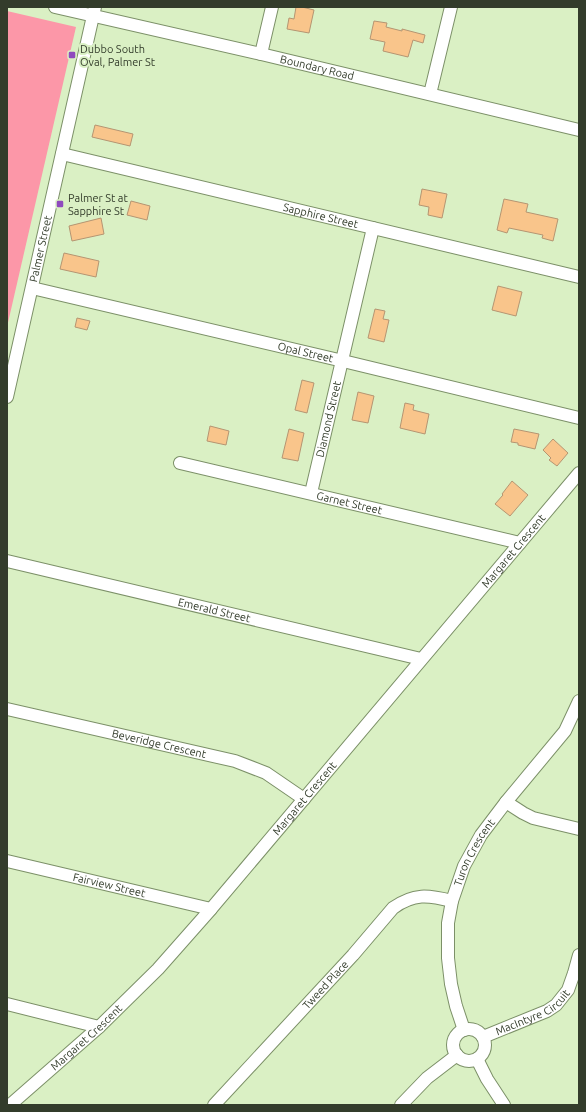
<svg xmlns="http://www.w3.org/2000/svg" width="586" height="1112" viewBox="0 0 586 1112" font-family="Ubuntu,sans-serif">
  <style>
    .green { fill: #fc97a8 }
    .building { fill: #f9c58b; stroke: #b59572 }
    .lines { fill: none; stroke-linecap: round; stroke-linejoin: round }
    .minor-casing { stroke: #7c9068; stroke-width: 14 }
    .minor { stroke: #fff; stroke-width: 12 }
    .poi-dot { fill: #8f4abe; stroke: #daf0c4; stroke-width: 1.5 }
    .labels { text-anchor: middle; stroke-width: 4; stroke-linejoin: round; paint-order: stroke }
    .poi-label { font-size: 11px; fill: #333c2b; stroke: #daf0c4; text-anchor: start }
    .street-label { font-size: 11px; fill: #333c2b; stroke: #daf0c4 }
  </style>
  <rect width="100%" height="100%" fill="#daf0c4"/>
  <polygon class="green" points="7,11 76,27 7,327"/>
  <g class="building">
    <polygon points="296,7 302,7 314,10 309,33 287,29 289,18 294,19"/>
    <polygon points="374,21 387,23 386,27 402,31 402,29 425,35 423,43 413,40 408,57 383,51 385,42 370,39"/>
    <polygon points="95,125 133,134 130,146 92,137"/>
    <polygon points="422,189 447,194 442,218 428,215 429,207 419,205"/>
    <polygon points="504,199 528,204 526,212 558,219 553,241 542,238 543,235 509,228 507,233 497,230"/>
    <polygon points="131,201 150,206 147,220 127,215"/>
    <polygon points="101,218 104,234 72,241 69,226"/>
    <polygon points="64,253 99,261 96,277 60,269"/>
    <polygon points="498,286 522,292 516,316 492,310"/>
    <polygon points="375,309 385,311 383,319 389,320 384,342 368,338"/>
    <polygon points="77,318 90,321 87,330 75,327"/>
    <polygon points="302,380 314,383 307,413 295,410"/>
    <polygon points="358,392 374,396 368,423 352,420"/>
    <polygon points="405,403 414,405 413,410 429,414 425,434 400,428"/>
    <polygon points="210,426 229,431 226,445 207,441"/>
    <polygon points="289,429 304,433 298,461 282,458"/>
    <polygon points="514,429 539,434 535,449 518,445 518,443 511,442"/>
    <polygon points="553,439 568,453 557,466 549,460 551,458 543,450"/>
    <polygon points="512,481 528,495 510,516 495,504 503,495 502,494"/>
  </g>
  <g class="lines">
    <defs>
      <g id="minor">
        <path id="s1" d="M55,7L261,54L579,130"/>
        <polyline points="261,54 272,7"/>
        <polyline points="430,94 451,7"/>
        <path id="s2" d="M62,154L579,277"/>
        <path id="s3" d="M32,288L343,361L579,418"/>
        <path id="s4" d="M7,397L95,7"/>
        <path id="s5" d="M180,463L520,543"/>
        <path id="s6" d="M311,493L373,228"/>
        <path id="s7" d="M7,561L421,659"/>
        <path id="s8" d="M7,709L235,761L266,773L304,799"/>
        <polyline points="506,802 523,813 533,818 579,829"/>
        <path id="s9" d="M7,861L211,909"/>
        <polyline points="7,1004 99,1027"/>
        <circle cx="469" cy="1045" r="16"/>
        <path id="s10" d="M464,1030L456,1006L451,984L448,958V923L452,901L464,866L481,835L506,802L565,731L579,701"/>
        <path id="s11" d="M483,1037L547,1011L556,1005L568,990L574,973L579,955"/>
        <polyline points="477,1059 487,1079 504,1105"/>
        <path id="s12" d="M10,1105L99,1027L158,969L211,909L579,473"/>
        <path id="s13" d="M214,1105L353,955L393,908C414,893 428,895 452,901"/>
        <polyline points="401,1105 427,1078 457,1055"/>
      </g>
    </defs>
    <use href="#minor" class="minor-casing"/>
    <use href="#minor" class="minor"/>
  </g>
  <g class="poi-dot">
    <rect x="68" y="51" width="8" height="8" rx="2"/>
    <rect x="56" y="200" width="8" height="8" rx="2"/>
  </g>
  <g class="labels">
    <g class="poi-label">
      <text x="80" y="53">Dubbo South<tspan x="80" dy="13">Oval, Palmer St</tspan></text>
      <text x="68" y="202">Palmer St at<tspan x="68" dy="13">Sapphire St</tspan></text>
    </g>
    <g class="street-label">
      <text dy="4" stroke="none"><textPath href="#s1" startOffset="269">Boundary Road</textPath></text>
      <text dy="4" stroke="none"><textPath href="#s2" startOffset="266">Sapphire Street</textPath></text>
      <text dy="4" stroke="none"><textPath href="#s4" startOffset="152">Palmer Street</textPath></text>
      <text dy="4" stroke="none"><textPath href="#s3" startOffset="281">Opal Street</textPath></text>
      <text dy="4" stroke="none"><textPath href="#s6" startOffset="76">Diamond Street</textPath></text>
      <text dy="4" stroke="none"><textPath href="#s5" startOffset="174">Garnet Street</textPath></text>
      <text dy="4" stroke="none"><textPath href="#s12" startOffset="750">Margaret Crescent</textPath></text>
      <text dy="4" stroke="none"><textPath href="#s7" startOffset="213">Emerald Street</textPath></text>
      <text dy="4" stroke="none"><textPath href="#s8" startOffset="156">Beveridge Crescent</textPath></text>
      <text dy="4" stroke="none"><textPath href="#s12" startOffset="426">Margaret Crescent</textPath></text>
      <text dy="4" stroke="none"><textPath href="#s10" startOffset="185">Turon Crescent</textPath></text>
      <text dy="4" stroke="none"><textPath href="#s9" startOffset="105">Fairview Street</textPath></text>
      <text dy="4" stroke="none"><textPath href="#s13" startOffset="164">Tweed Place</textPath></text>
      <text dy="4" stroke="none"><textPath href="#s11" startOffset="56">MacIntyre Circuit</textPath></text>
      <text dy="4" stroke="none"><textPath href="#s12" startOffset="102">Margaret Crescent</textPath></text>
    </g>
  </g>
  <rect width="586" height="1112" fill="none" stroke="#333c2b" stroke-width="16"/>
</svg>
